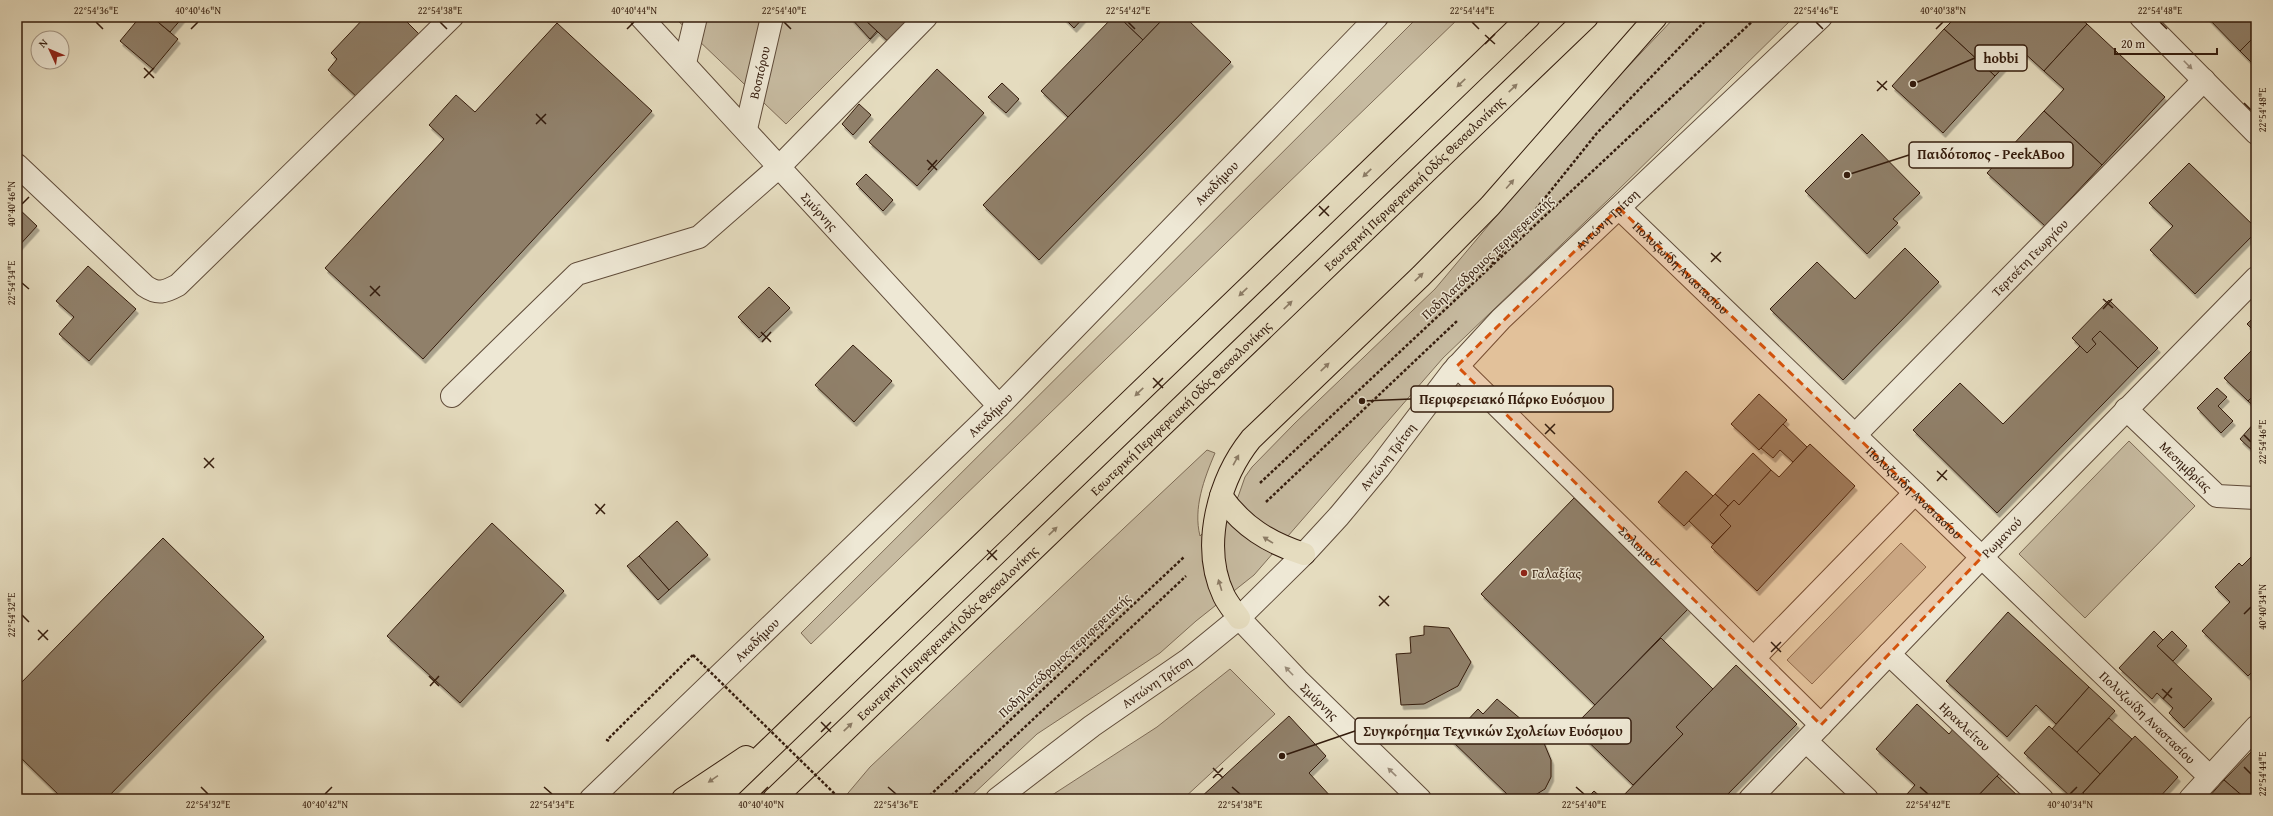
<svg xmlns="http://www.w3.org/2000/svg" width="2273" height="816" viewBox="0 0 2273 816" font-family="'Gentium Book Plus',serif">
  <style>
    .green { fill: #c7bba1; stroke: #7e6c57 }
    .building { fill: #90806a; stroke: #341c0d; filter: url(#shadow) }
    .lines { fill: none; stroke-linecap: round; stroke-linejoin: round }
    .minor-casing { stroke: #604c3a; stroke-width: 24 }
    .highway-casing { stroke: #341c0d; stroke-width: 24 }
    .path { stroke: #341c0d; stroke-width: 2.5; stroke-dasharray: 3 2; stroke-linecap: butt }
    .minor { stroke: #eee8d5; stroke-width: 22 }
    .highway { stroke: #e5dcbf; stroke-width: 22 }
    .path-bridge { stroke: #341c0d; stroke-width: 2.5; stroke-dasharray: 3 2; stroke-linecap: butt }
    .oneway { fill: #9a8c7b }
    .oneway2 { fill: #8c7c66 }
    .marked { fill: #d6530c; fill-opacity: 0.2; stroke: #d6530c; stroke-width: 3; stroke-dasharray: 8 5; stroke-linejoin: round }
    .ticks { fill: none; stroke: #341c0d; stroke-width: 1.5 }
    .poi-dot { fill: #8f2418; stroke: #eee8d5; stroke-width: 1.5 }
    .labels { text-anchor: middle; stroke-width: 3; stroke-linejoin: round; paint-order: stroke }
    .street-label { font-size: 13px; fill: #341c0d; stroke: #eee8d5 }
    .poi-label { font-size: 13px; fill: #341c0d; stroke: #eee8d5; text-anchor: start }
    .leader { fill: none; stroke: #341c0d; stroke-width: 1.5 }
    .callout-dot { fill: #341c0d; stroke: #eee8d5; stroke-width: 1.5 }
    .callout { fill: #eee8d5; stroke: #341c0d; stroke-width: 1.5 }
    .callout-label { font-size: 14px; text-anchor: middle; font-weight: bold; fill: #341c0d }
    .neatline { fill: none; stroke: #341c0d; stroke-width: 1.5 }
    .ticks-label { font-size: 10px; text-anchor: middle; fill: #341c0d }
  </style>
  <defs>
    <filter id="shadow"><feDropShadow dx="2.5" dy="4.5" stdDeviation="0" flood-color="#0004"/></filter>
  </defs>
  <rect width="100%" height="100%" fill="#e5dcbf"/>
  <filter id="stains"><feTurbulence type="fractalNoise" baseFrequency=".005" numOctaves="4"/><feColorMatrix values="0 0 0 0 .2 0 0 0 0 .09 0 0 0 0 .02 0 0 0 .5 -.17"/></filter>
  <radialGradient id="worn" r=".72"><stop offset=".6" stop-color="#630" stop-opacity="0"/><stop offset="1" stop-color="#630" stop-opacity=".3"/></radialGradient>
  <g class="green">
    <polygon points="674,17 893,17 786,124"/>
    <polygon points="1418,17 1460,17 811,644 801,633"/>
    <path d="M1675,17H1794L1610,198L1443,358L1254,575L1196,621L1160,653L1037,734L968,799H843L870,767L1207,450L1215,453C1204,479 1193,508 1200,536L1238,497L1245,477L1252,467L1295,423L1435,289L1571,127Z"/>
    <polygon points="2129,441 2195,506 2085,618 2019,554"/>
    <polygon points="1901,543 1926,567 1812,684 1787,660"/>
    <polygon points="1230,669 1275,714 1183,799 1046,799 1157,727"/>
  </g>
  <g class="building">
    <polygon points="140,17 152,17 178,39 153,69 120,41"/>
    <polygon points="152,17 183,17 170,32"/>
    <polygon points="365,17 402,17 420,35 359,99 328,70 337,59 331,53"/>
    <polygon points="850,17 862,17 877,31 870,39"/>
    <polygon points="862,17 907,17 916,25 894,47"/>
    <polygon points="1063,17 1084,17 1074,28"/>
    <polygon points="1113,17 1119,17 1143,40 1068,117 1041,91"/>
    <polygon points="1119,17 1165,17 1143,40"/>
    <polygon points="1165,17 1185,17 1231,62 1039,260 983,205"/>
    <polygon points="1956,17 2079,17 2087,24 2044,71 2020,49 1995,76 1944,29"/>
    <polygon points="2207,17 2256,17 2256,35 2240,51"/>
    <polygon points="557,23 652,111 423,359 325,268 444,139 429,125 456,95 475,112"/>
    <polygon points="2087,24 2165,97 2102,165 2044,111 2064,89 2044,71"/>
    <polygon points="1944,29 1995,76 1943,133 1892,86"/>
    <polygon points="2256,35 2256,67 2240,51"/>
    <polygon points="937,69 984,113 917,186 869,142"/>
    <polygon points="1002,83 1019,99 1006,113 988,97"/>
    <polygon points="859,104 871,115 853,135 842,124"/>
    <polygon points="2044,111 2102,165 2045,226 1987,173"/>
    <polygon points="1862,134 1920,193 1893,219 1898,223 1867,254 1805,191"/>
    <polygon points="2189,163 2256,228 2256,232 2195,294 2150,250 2173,226 2149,203"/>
    <polygon points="866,174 893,200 883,211 856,184"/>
    <polygon points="17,207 37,226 17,248"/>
    <polygon points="1905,248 1939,282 1843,380 1770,309 1817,262 1855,299"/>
    <polygon points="88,266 136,309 89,361 59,334 74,317 56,301"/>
    <polygon points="769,287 790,308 759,338 738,317"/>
    <polygon points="2109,300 2158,348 2138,368 2100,331 2092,339 2096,344 2087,353 2072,338"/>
    <polygon points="2256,315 2256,333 2247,324"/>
    <polygon points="2100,331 2138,368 1997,513 1913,430 1960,383 2003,424 2080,346 2087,353 2096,344 2092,339"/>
    <polygon points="853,345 892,381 854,422 815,385"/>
    <polygon points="2256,346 2256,393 2248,401 2224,378"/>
    <polygon points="2217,388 2227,397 2218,406 2233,421 2221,433 2197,408"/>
    <polygon points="2256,393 2256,408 2248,401"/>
    <polygon points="1759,394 1787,420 1759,450 1731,424"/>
    <polygon points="2256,421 2256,451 2255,453 2240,439"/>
    <polygon points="1783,424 1807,447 1793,462 1780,450 1773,458 1761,448"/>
    <polygon points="1810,444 1855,486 1757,591 1711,547 1731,526 1720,515 1734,500 1739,505 1771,470 1779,477"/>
    <polygon points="1753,453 1771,470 1739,505 1734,500 1728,506 1715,494"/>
    <polygon points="1686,471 1713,496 1684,526 1658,502"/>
    <polygon points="1715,494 1728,506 1720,515 1731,526 1713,544 1689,521"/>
    <polygon points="1574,498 1688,609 1595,705 1481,594"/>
    <polygon points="677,521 708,555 669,590 639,556"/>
    <polygon points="492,523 564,591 460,703 387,636"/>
    <polygon points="163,538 264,637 106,799 63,799 17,754 17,687"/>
    <polygon points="2256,552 2256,668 2248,676 2202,631 2230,602 2215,587 2239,563 2242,566"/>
    <polygon points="639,556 669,590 658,600 627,566"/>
    <polygon points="2008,612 2089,687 2056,724 2036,705 2007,737 1946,681"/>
    <polygon points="1424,626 1449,628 1471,662 1458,686 1424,704 1401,705 1396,654 1411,653 1410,637 1424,635"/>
    <polygon points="2154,631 2163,640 2157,646 2212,699 2184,728 2169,713 2173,708 2157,693 2152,699 2119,668"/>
    <polygon points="2172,631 2187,646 2173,661 2157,646"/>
    <polygon points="1661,638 1713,689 1676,727 1683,734 1633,785 1573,727"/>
    <polygon points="1736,665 1797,724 1723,799 1620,799 1683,734 1676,727"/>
    <polygon points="2089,687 2115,711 2077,752 2052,729"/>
    <polygon points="1497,699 1541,736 1551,760 1551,777 1545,789 1532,797 1508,795 1450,739 1478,709 1483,714"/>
    <polygon points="1917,704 1949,734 1954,728 2001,772 1975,799 1913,799 1907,794 1915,785 1876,749"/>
    <polygon points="1289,716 1326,756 1309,773 1333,799 1199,799"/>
    <polygon points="2109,718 2132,739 2100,774 2077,752"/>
    <polygon points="2049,726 2100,774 2077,799 2073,799 2024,753"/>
    <polygon points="2135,736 2178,777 2158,799 2089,799 2083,793"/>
    <polygon points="2256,747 2256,799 2246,799 2224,780"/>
    <polygon points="1997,776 2021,799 1975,799"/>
    <polygon points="2224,780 2246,799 2207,799"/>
    <polygon points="1594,791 1603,799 1586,799"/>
  </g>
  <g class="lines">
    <defs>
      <g id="minor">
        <path id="s1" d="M641,17L999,406"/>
        <polyline points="2141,17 2256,133"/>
        <polyline points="685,63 696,17"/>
        <path id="s2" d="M746,129L772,17"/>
        <path d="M17,165L145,286C158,295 165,292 178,285L452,17"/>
        <path id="s3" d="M1619,208L2210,777"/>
        <path id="s4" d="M1457,366L1821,725"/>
        <polyline points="452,396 577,274 699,237 780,166 926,17"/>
        <path id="s5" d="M2126,409L2217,496L2256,498"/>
        <path id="s6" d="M1855,435L2204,80"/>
        <path id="s7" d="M1239,618L1298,680L1420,799"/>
        <path id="s8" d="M1889,654L2042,799"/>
        <polyline points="1754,658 1915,493"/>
        <polyline points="1806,741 1867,799"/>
        <path id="s9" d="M591,799L999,406L1377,17"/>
        <path id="s10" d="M997,799L1092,726L1189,659L1239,618L1304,554L1339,516L1379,468L1452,372L1501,319L1821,17"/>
        <path id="s11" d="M1750,799L1982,557L2256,278"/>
        <polyline points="2190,799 2256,727"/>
      </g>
      <g id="highway">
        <path d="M1221,496C1242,526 1269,543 1304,554"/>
        <path d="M1239,618C1234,611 1228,604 1224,596C1200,546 1219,479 1251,439L1421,276L1490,206L1656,17"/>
        <polyline points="683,799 746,757"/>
        <polyline points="717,799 1529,17"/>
        <path id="s12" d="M774,799L1587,17"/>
      </g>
    </defs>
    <use href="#minor" class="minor-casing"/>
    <use href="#highway" class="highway-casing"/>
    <g class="path">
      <polyline points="1492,264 1597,133 1709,17"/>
      <polyline points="1260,483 1757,17"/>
      <polyline points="1266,502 1457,321"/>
      <polyline points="609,741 607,740 693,655"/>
      <polyline points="926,799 1184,557"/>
      <polyline points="948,799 1186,576"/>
    </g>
    <use href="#minor" class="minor"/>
    <use href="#highway" class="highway"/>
    <polyline class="path-bridge" points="693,655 840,799"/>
  </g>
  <defs><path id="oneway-solid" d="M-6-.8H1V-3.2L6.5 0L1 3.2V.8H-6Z"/></defs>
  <g class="oneway">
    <use href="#oneway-solid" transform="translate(2188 65) rotate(45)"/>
    <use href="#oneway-solid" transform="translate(1289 671) rotate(-134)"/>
    <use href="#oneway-solid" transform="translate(1392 772) rotate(-136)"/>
  </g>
  <g class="oneway2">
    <use href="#oneway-solid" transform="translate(1461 83) rotate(136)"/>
    <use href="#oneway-solid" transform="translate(1513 88) rotate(-44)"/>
    <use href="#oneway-solid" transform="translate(1367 173) rotate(136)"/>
    <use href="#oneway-solid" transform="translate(1510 184) rotate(-49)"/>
    <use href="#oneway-solid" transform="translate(1419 277) rotate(-44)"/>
    <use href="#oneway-solid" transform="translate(1243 292) rotate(136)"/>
    <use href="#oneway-solid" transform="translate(1288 305) rotate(-44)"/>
    <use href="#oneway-solid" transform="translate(1325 367) rotate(-44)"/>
    <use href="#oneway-solid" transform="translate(1139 392) rotate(136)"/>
    <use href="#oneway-solid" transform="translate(1236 460) rotate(-61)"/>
    <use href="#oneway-solid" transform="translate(1053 531) rotate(-44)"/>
    <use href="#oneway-solid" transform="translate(1268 540) rotate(-148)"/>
    <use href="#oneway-solid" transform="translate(1220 585) rotate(-107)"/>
    <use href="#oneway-solid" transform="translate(848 727) rotate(-44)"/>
    <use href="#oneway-solid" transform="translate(713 779) rotate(146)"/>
  </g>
  <path class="marked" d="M1619,208L1982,557L1821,725L1457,366Z"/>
  <path class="ticks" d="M96,22L103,29M440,22L447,29M784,22L791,29M1128,22L1135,29M1472,22L1479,29M1816,22L1823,29M2160,22L2167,29M191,29L198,22M627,29L634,22M1936,29L1943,22M1485,35L1495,44M1485,44L1495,34M144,68L154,78M144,78L154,68M1877,81L1887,90M1877,91L1887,81M2244,103L2251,110M536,114L546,124M536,124L546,114M927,160L937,170M928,170L937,160M22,204L29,197M1319,206L1329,216M1319,216L1329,206M1711,253L1721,262M1711,262L1721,252M22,283L29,289M370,286L380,296M370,296L380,286M2103,299L2113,308M2103,309L2112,299M761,332L771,342M762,342L771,332M1153,378L1163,388M1153,388L1163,378M1545,424L1555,434M1545,434L1555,424M2244,435L2251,442M204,458L214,468M204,468L214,458M1937,471L1947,480M1937,481L1947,470M595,504L605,514M596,514L605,504M987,550L997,560M987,560L997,550M1379,596L1389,606M1379,606L1389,596M2244,614L2251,607M22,615L29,622M38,630L48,640M38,640L48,630M1771,642L1781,652M1771,652L1781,642M429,676L439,686M430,686L439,676M2162,689L2172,698M2163,699L2172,688M821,722L831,732M821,732L831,722M2244,767L2251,774M1213,768L1223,778M1213,778L1223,768M201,787L208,794M544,787L552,794M888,787L896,794M1232,787L1240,794M1576,787L1584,794M1920,787L1928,794M325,794L332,787M761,794L768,787M2070,794L2077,787"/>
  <circle class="poi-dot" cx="1524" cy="573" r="4"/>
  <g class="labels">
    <g class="street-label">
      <text dy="5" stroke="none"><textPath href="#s2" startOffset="58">Βοσπόρου</textPath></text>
      <text dy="5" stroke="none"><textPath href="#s9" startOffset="878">Ακαδήμου</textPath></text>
      <text dy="5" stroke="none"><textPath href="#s12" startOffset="888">Εσωτερική Περιφερειακή Οδός Θεσσαλονίκης</textPath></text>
      <text dy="5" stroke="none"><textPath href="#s1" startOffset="264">Σμύρνης</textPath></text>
      <text dy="5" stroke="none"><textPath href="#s10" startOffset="846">Αντώνη Τρίτση</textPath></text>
      <text transform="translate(1487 257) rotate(-43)" y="5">Ποδηλατόδρομος περιφερειακής</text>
      <text dy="5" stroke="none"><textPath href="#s6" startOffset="249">Τερτσέτη Γεωργίου</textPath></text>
      <text dy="5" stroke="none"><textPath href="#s3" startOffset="86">Πολυζωίδη Αναστασίου</textPath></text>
      <text dy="5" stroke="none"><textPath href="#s12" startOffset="564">Εσωτερική Περιφερειακή Οδός Θεσσαλονίκης</textPath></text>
      <text dy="5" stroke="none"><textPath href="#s9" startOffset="554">Ακαδήμου</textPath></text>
      <text dy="5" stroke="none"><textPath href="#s10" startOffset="522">Αντώνη Τρίτση</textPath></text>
      <text dy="5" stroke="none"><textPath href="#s5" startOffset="83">Μεσημβρίας</textPath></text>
      <text dy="5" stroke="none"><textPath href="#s3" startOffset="410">Πολυζωίδη Αναστασίου</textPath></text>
      <text dy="5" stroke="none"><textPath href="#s11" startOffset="363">Ρωμανού</textPath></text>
      <text dy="5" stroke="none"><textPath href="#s4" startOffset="256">Σολωμού</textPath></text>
      <text dy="5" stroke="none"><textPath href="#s12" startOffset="240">Εσωτερική Περιφερειακή Οδός Θεσσαλονίκης</textPath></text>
      <text dy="5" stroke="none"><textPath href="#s9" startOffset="230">Ακαδήμου</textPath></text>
      <text transform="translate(1064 655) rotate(-43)" y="5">Ποδηλατόδρομος περιφερειακής</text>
      <text dy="5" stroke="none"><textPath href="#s10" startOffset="198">Αντώνη Τρίτση</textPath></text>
      <text dy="5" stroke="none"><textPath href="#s7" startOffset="116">Σμύρνης</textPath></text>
      <text dy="5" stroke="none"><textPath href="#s3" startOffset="734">Πολυζωίδη Αναστασίου</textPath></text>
      <text dy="5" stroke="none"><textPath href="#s8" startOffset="105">Ηρακλείτου</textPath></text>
    </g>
    <g class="poi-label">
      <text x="1532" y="578">Γαλαξίας</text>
    </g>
  </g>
  <path class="leader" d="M1913 84L1975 58M1847 175L1909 155M1362 401L1411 399M1282 756L1355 731"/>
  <g class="callout-dot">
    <circle cx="1913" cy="84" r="4"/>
    <circle cx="1847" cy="175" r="4"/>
    <circle cx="1362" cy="401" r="4"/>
    <circle cx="1282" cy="756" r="4"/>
  </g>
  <g class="callout">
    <rect x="1975" y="45" width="52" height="26" rx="4"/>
    <rect x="1909" y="142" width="164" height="26" rx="4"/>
    <rect x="1411" y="386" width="202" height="26" rx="4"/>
    <rect x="1355" y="718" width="276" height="26" rx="4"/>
  </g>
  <g class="callout-label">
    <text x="2001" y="63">hobbi</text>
    <text x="1991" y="159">Παιδότοπος - PeekABoo</text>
    <text x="1512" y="404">Περιφερειακό Πάρκο Ευόσμου</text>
    <text x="1493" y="736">Συγκρότημα Τεχνικών Σχολείων Ευόσμου</text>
  </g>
  <rect width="2273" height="816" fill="none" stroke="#e5dcbf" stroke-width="44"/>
  <g transform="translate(50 50) rotate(314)"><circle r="19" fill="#eee8d5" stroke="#a49685"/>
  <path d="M0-3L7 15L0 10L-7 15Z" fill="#8f2418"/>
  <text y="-6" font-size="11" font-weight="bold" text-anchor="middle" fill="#341c0d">N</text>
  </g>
  <path d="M2115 48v6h102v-6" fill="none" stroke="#341c0d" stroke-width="2"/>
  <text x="2121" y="48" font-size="12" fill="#341c0d" stroke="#eee8d5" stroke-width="3" paint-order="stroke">20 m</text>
  <rect x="22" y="22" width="2229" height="772" class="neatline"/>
  <g class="ticks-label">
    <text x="96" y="14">22°54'36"E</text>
    <text x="198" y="14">40°40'46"N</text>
    <text x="440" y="14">22°54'38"E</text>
    <text x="634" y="14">40°40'44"N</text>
    <text x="784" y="14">22°54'40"E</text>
    <text x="1128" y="14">22°54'42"E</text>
    <text x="1472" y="14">22°54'44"E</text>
    <text x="1816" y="14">22°54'46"E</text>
    <text x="1943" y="14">40°40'38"N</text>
    <text x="2160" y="14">22°54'48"E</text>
    <text transform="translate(2262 110) rotate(-90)" y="4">22°54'48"E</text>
    <text transform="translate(11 204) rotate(-90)" y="4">40°40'46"N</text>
    <text transform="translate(11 283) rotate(-90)" y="4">22°54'34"E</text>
    <text transform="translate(2262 442) rotate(-90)" y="4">22°54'46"E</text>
    <text transform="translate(2262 607) rotate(-90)" y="4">40°40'34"N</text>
    <text transform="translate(11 615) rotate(-90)" y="4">22°54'32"E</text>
    <text transform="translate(2262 774) rotate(-90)" y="4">22°54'44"E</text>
    <text x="208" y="808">22°54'32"E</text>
    <text x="325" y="808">40°40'42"N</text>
    <text x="552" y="808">22°54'34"E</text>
    <text x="761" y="808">40°40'40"N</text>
    <text x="896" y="808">22°54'36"E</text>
    <text x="1240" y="808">22°54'38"E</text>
    <text x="1584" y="808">22°54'40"E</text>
    <text x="1928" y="808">22°54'42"E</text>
    <text x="2070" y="808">40°40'34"N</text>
  </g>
  <rect width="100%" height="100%" filter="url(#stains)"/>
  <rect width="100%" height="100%" fill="url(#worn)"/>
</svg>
